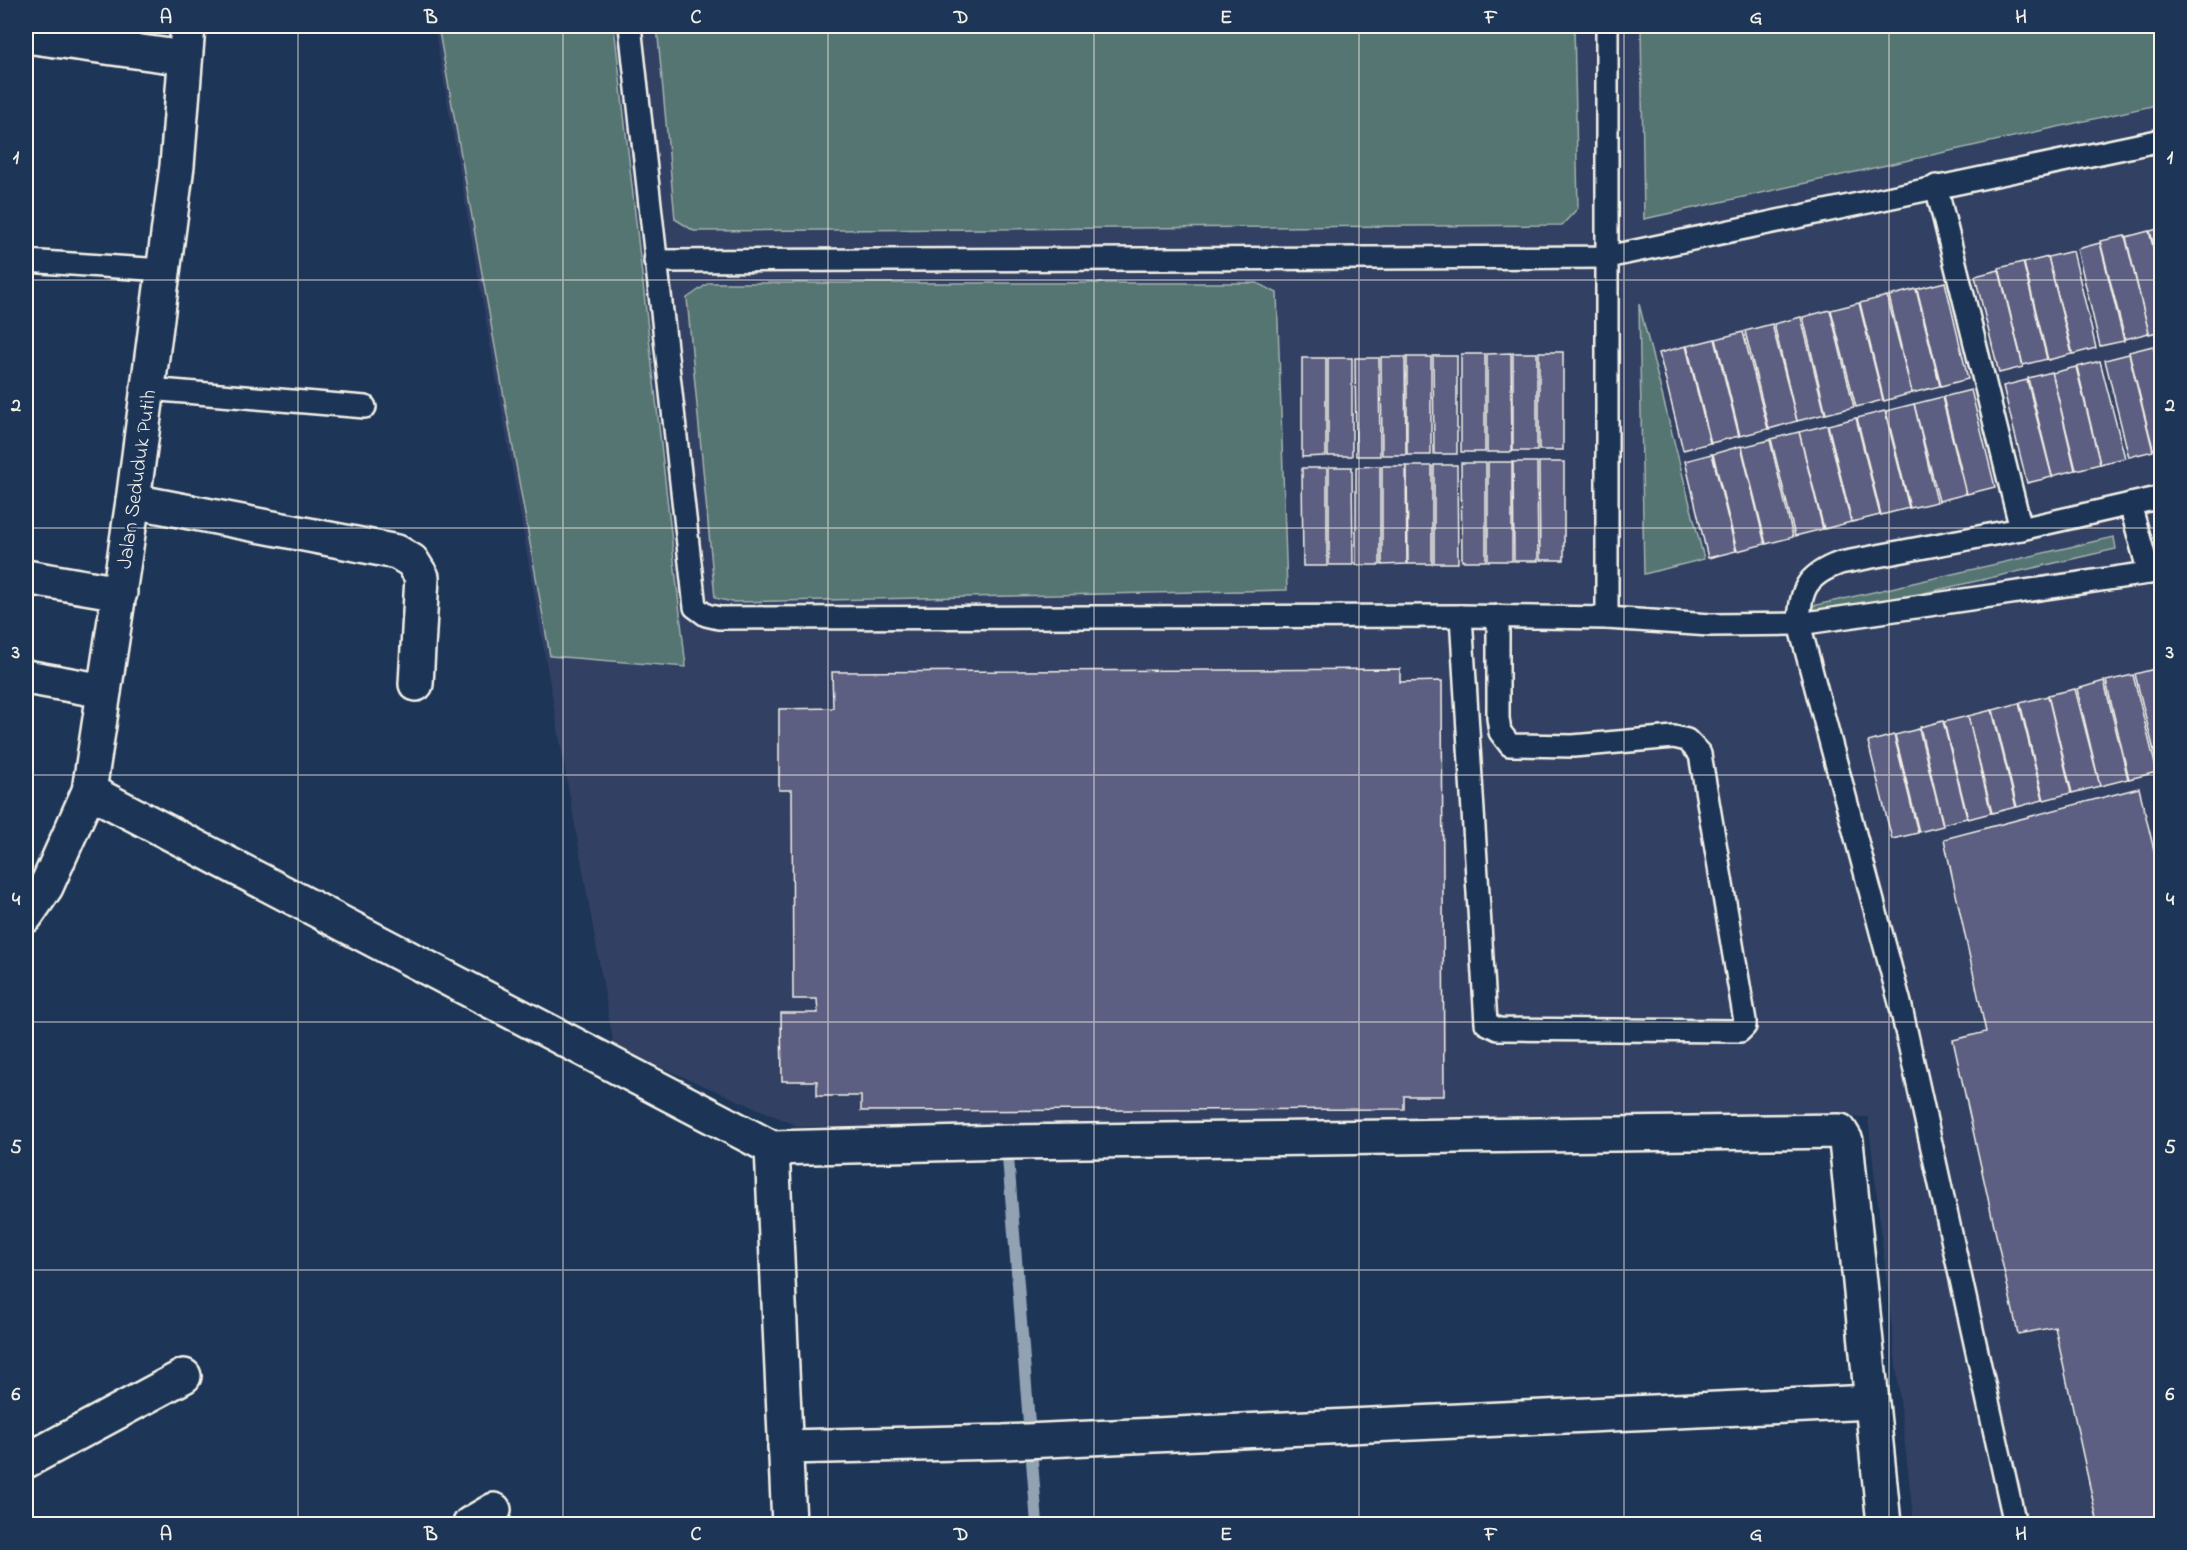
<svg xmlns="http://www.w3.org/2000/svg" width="2187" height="1550" viewBox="0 0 2187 1550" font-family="'Indie Flower',sans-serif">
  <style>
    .built { fill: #304164 }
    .green { fill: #547473; stroke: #a4b2ae; stroke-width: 1.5 }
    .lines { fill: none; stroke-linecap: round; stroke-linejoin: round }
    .stream { stroke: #91a2b3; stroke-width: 12 }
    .building { fill: #5c5e82; stroke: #f4f1e8; stroke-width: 1.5 }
    .lane-casing { stroke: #f4f1e8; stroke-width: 26 }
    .street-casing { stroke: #f4f1e8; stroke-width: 38 }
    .lane { stroke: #1d3557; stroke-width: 21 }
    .street { stroke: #1d3557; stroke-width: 33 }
    .grid { fill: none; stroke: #f4f1e8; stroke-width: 1.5; stroke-opacity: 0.55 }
    .labels { text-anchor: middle; stroke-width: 4.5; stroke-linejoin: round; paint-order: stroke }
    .street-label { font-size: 21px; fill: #f4f1e8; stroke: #1d3557 }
    .neatline { fill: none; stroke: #f4f1e8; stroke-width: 2 }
    .grid-label { font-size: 20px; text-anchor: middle; font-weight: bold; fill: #f4f1e8 }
  </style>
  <rect width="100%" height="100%" fill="#1d3557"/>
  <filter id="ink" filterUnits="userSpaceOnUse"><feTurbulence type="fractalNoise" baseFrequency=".0167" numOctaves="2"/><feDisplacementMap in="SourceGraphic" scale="12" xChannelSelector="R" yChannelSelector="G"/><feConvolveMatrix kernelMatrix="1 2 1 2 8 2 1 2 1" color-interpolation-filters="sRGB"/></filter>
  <g filter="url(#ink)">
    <polygon class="built" points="434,26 2161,26 2161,1524 1914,1524 1868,1117 800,1127 614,1047"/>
    <g class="green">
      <polygon points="438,26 614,26 686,667 550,656"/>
      <polygon points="657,26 1574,26 1578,208 1562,225 694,231 675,219"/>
      <polygon points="1641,26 2161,26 2161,104 1644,219"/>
      <polygon points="709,283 1257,283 1277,293 1287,590 732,602 715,598 687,298"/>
      <polygon points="1639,304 1704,559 1644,574"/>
      <polygon points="2114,537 2116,549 1815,618 1812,606"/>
    </g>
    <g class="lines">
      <polyline class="stream" points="1007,1145 1037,1524"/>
    </g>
    <g class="building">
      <polygon points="2162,228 2162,278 2150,231"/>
      <polygon points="2149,231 2162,281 2162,331 2149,334 2126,237"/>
      <polygon points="2125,236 2149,333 2125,339 2100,241"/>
      <polygon points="2100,243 2124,341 2100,346 2077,249"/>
      <polygon points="2073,251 2096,348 2073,354 2048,257"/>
      <polygon points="2048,257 2072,354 2048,360 2024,263"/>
      <polygon points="2023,262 2047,359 2023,365 1999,268"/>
      <polygon points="1999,270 2023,367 1999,373 1975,276"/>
      <polygon points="1945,282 1968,379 1941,386 1917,289"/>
      <polygon points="1916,289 1940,386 1912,393 1889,296"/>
      <polygon points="1887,296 1912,393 1884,401 1860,303"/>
      <polygon points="1859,303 1883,400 1856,407 1831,310"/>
      <polygon points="1830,310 1854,407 1826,414 1803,317"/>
      <polygon points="1801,317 1825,414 1797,421 1774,324"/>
      <polygon points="1772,324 1797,421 1769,429 1745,331"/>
      <polygon points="1743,332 1768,429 1740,436 1716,339"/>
      <polygon points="1715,339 1739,436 1711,443 1687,346"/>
      <polygon points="2162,345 2162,380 2153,347"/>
      <polygon points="1686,346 1710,443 1683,450 1659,353"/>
      <polygon points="2153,346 2162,380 2162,447 2153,449 2129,352"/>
      <rect x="1539" y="352" width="24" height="98"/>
      <polygon points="1511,353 1512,452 1487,452 1487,354"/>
      <rect x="1513" y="353" width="24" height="98"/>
      <rect x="1461" y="354" width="24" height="98"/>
      <polygon points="2129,354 2153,451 2129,457 2105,360"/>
      <polygon points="1433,356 1457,356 1457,454 1434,454"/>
      <polygon points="1381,357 1405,357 1406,455 1382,455"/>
      <rect x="1407" y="357" width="24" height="98"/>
      <polygon points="1302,358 1326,358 1326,456 1302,457"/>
      <rect x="1328" y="358" width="24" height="98"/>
      <polygon points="1355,358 1379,358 1380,456 1356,456"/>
      <polygon points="2100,361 2125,458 2100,464 2077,367"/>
      <polygon points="2076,367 2100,464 2076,470 2052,373"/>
      <polygon points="2052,372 2075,470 2052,476 2028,378"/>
      <polygon points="2027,380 2052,477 2027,483 2003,386"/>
      <polygon points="1971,390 1995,487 1967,494 1943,397"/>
      <polygon points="1942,397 1966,494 1939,501 1914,404"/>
      <polygon points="1914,404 1937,502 1910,508 1886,411"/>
      <polygon points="1885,411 1909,508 1881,515 1857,418"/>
      <polygon points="1856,418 1880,515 1852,522 1828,425"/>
      <polygon points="1827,425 1851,522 1824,529 1799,432"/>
      <polygon points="1799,432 1823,529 1795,536 1771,439"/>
      <polygon points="1770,440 1793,537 1766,544 1742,447"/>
      <polygon points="1741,446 1765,544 1737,551 1713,454"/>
      <polygon points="1712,454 1736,551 1708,558 1685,461"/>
      <rect x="1488" y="462" width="24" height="99"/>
      <polygon points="1513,462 1537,462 1538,561 1514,561"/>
      <polygon points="1539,462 1564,462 1564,560 1540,560"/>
      <polygon points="1461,463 1486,463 1486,561 1462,561"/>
      <polygon points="1434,465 1457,465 1458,563 1434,563"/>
      <polygon points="1380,466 1380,565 1356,565 1356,467"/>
      <polygon points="1382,466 1406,466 1407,564 1382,565"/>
      <polygon points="1407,466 1432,466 1432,564 1408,564"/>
      <polygon points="1329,467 1352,467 1353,565 1329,565"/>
      <polygon points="1302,468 1327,468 1327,566 1303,566"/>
      <polygon points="2162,667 2162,770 2159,771 2135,674"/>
      <polygon points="1400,669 1400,682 1442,681 1444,1096 1404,1096 1404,1109 861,1111 861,1096 817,1096 817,1081 782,1081 781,1013 818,1013 817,999 793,999 792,790 779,790 779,709 833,708 832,672"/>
      <polygon points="2133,675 2157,772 2129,779 2106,681"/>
      <polygon points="2104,681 2128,779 2100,786 2077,689"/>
      <polygon points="2075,689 2100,786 2072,793 2048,695"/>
      <polygon points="2048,696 2071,793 2044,800 2020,703"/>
      <polygon points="2019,703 2043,800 2017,807 1993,710"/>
      <polygon points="1992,710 2016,807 1992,813 1968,716"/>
      <polygon points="1968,716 1991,813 1968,819 1944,722"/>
      <polygon points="1943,721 1967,818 1943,824 1920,727"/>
      <polygon points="1919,729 1943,826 1919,832 1895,735"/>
      <polygon points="1894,735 1918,833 1892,839 1868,742"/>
      <polygon points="2139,788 2162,883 2162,1524 2098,1524 2055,1327 2018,1334 1953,1040 1986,1032 1944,839"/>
    </g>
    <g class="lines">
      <defs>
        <g id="lane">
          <polyline points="630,26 695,607 706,615 719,618 1461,616 1607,618 1710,625 1799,624 2162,571"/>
          <polyline points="1607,26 1607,618"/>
          <polyline points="1936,186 2021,529"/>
          <polyline points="26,261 163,270"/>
          <polyline points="655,261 1607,257 2162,140"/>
          <polyline points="148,389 365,407"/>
          <polyline points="2130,504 2149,573"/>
          <polyline points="1461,616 1486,1023 1498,1029 1740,1031 1745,1026 1745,1021 1700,754 1687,740 1674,737 1573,746 1510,745 1500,732 1498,718 1498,616"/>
          <path d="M2015,1524L1900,1003L1799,624C1800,590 1806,575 1840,563L2021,529L2162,497"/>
        </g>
        <g id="street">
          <polyline points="26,36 185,58"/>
          <polyline points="133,501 397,552 412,561 422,577 416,684"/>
          <polyline points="26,577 120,593"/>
          <polyline points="26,677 104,691"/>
          <polyline points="89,791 772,1148 1008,1142 1840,1131 1846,1141 1884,1524"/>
          <polyline points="26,916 46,887 89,791 133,501 177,166 188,26"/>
          <polyline points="772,1148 789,1524"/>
          <polyline points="785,1447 1003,1442 1871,1402"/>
          <polyline points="26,1461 184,1376"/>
          <polyline points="470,1524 494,1510"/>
        </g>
      </defs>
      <use href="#lane" class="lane-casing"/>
      <use href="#street" class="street-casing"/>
      <use href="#lane" class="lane"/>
      <use href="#street" class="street"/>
    </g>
  </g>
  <path class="grid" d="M298,26V1524M563,26V1524M828,26V1524M1094,26V1524M1359,26V1524M1624,26V1524M1889,26V1524M26,280H2162M26,528H2162M26,775H2162M26,1022H2162M26,1270H2162"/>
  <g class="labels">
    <g class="street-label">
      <text transform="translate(136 479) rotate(-82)" y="7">Jalan Seduduk Putih</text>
    </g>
  </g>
  <rect width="2187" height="1550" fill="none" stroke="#1d3557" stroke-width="66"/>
  <rect x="33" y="33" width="2121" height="1484" class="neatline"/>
  <g class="grid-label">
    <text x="166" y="23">A</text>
    <text x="431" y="23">B</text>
    <text x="696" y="23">C</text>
    <text x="961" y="23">D</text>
    <text x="1226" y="23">E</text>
    <text x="1491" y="23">F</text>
    <text x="1756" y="23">G</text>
    <text x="2021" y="23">H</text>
    <text x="16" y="163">1</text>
    <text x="2170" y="163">1</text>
    <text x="16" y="411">2</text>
    <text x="2170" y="411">2</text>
    <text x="16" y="658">3</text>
    <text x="2170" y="658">3</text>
    <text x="16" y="905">4</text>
    <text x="2170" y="905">4</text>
    <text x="16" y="1153">5</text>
    <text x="2170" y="1153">5</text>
    <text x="16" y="1400">6</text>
    <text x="2170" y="1400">6</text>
    <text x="166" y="1540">A</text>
    <text x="431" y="1540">B</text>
    <text x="696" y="1540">C</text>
    <text x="961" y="1540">D</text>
    <text x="1226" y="1540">E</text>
    <text x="1491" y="1540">F</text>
    <text x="1756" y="1540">G</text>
    <text x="2021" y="1540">H</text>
  </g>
</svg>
